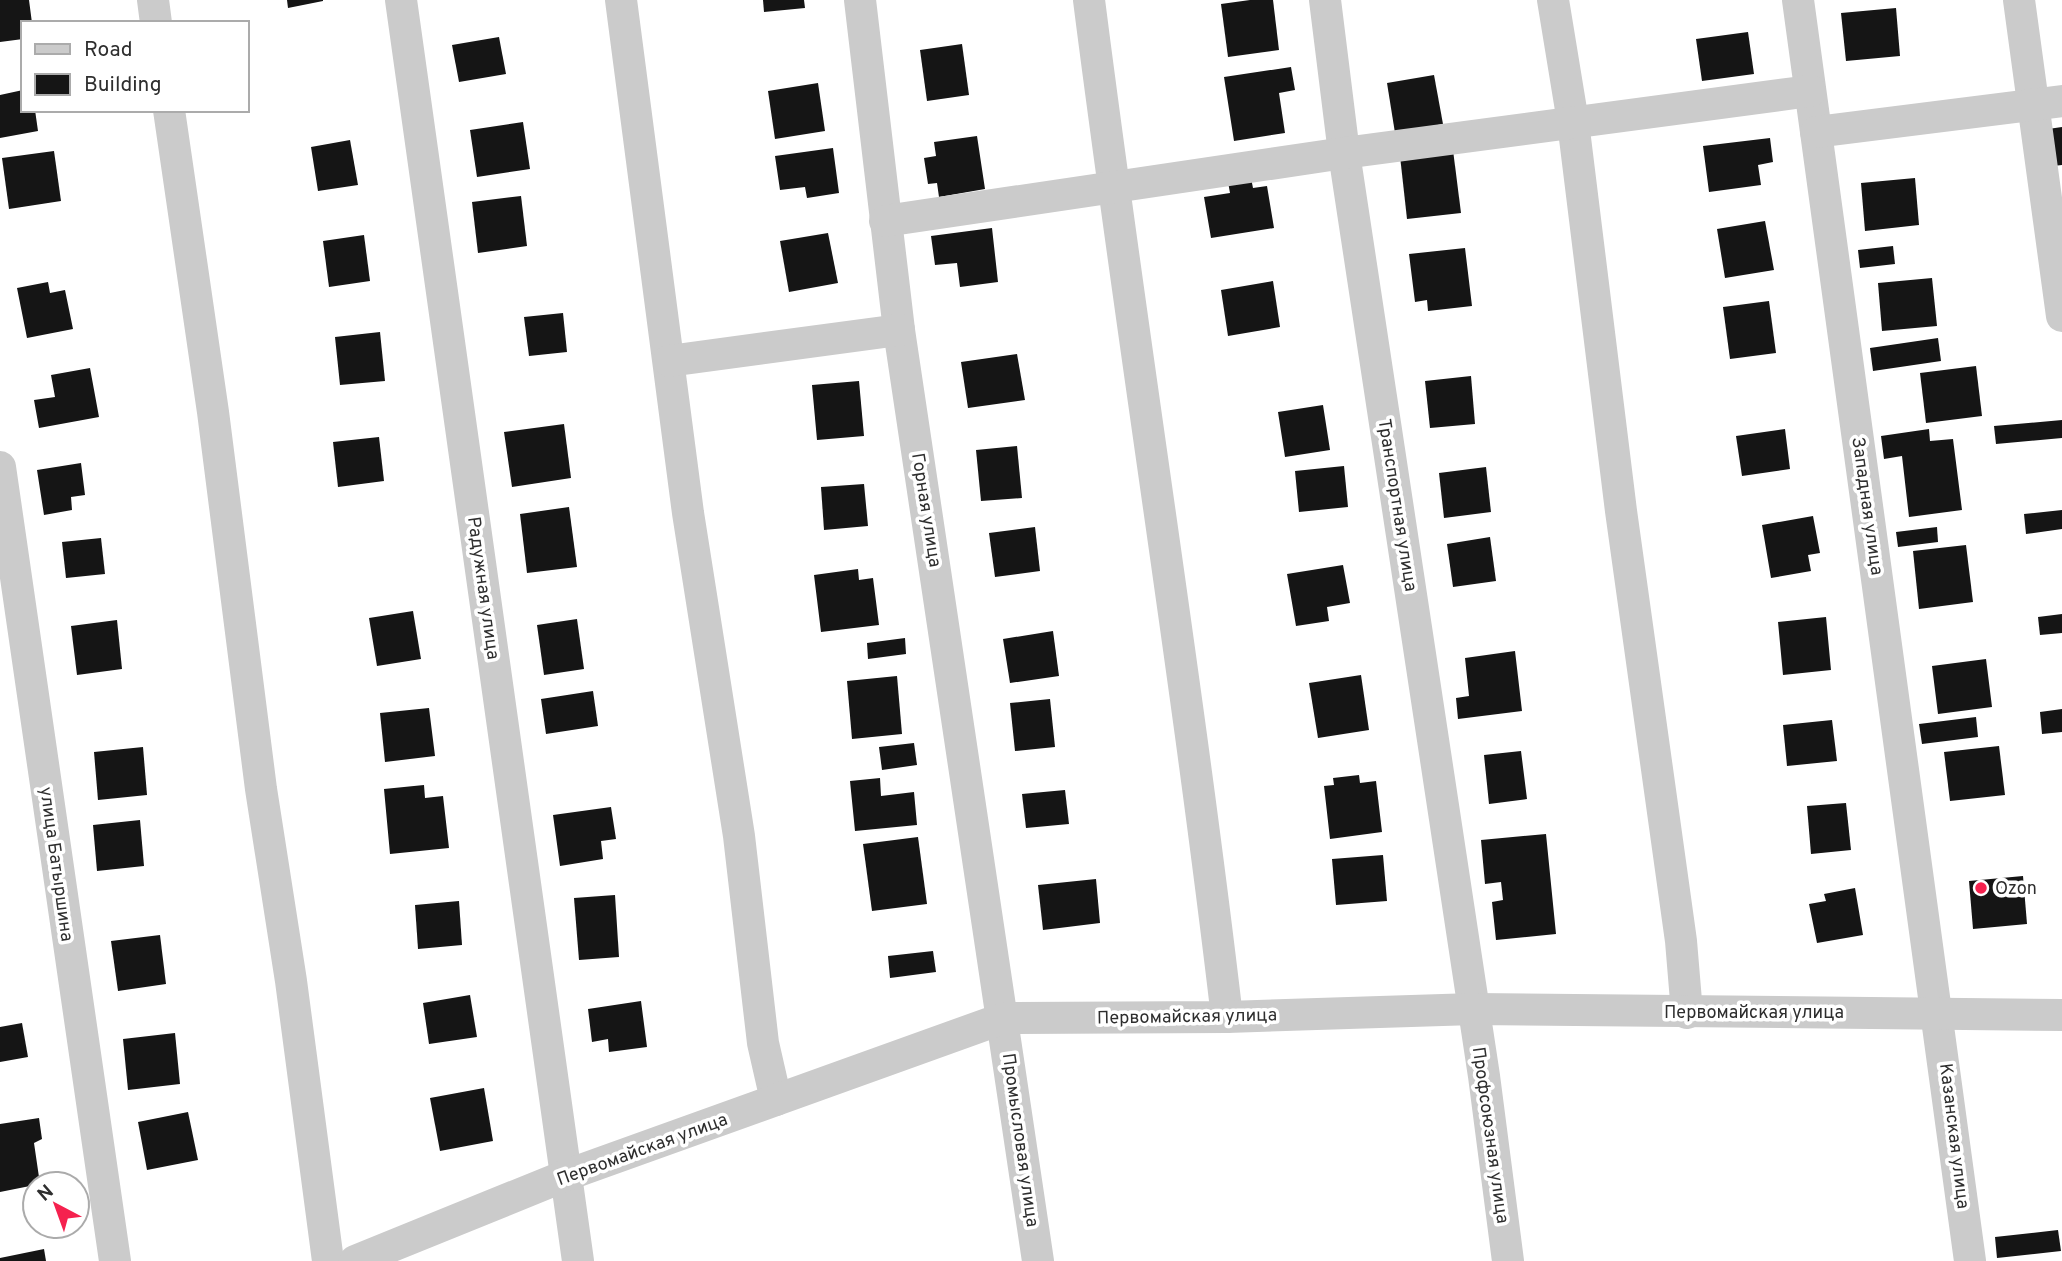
<svg xmlns="http://www.w3.org/2000/svg" width="2062" height="1261" viewBox="0 0 2062 1261" font-family="Overpass,sans-serif">
  <style>
    .building { fill: #151515 }
    .lines { fill: none; stroke-linecap: round; stroke-linejoin: round }
    .minor { stroke: #cbcbcb; stroke-width: 32 }
    .poi-dot { fill: #f5214e; stroke: #fff; stroke-width: 2.5 }
    .labels { text-anchor: middle; stroke-width: 7; stroke-linejoin: round; paint-order: stroke }
    .street-label { font-size: 18px; fill: #2e2e2e; stroke: #fff }
    .poi-label { font-size: 18px; fill: #2e2e2e; stroke: #fff; text-anchor: start }
  </style>
  <rect width="100%" height="100%" fill="#fff"/>
  <g class="building">
    <polygon points="0,0 29,0 32,23 23,23 23,39 0,42"/>
    <polygon points="287,0 323,0 323,1 288,8"/>
    <polygon points="763,0 804,0 805,8 764,12"/>
    <polygon points="1250,0 1273,0 1279,50 1228,57 1221,4"/>
    <polygon points="1896,8 1900,56 1846,61 1841,13"/>
    <polygon points="1748,32 1754,74 1702,81 1696,39"/>
    <polygon points="499,37 506,74 459,82 452,45"/>
    <polygon points="962,44 969,95 927,101 920,50"/>
    <polygon points="1291,67 1295,90 1279,93 1285,133 1234,141 1224,77"/>
    <polygon points="1434,75 1443,124 1395,133 1387,83"/>
    <polygon points="818,83 825,131 775,139 768,91"/>
    <polygon points="23,90 23,110 35,110 38,131 0,138 0,95"/>
    <polygon points="523,122 530,169 477,177 470,130"/>
    <polygon points="2062,127 2062,165 2053,166 2048,129"/>
    <polygon points="977,136 985,189 939,197 937,183 928,184 924,158 936,156 934,142"/>
    <polygon points="1770,138 1773,162 1758,165 1761,185 1709,192 1703,146"/>
    <polygon points="350,140 358,185 318,191 311,147"/>
    <polygon points="833,148 839,193 807,198 805,187 780,190 775,156"/>
    <polygon points="1453,150 1461,213 1407,219 1400,156"/>
    <polygon points="54,151 61,201 9,209 2,158"/>
    <polygon points="1251,178 1253,188 1267,186 1274,228 1211,238 1204,197 1230,193 1228,182"/>
    <polygon points="1915,178 1919,225 1865,231 1861,183"/>
    <polygon points="521,196 527,246 478,253 472,202"/>
    <polygon points="1765,221 1774,270 1725,278 1717,229"/>
    <polygon points="992,228 998,282 960,287 957,263 935,265 931,236"/>
    <polygon points="828,233 838,283 789,292 780,241"/>
    <polygon points="364,235 370,281 329,287 323,241"/>
    <polygon points="1893,246 1895,264 1860,268 1858,250"/>
    <polygon points="1465,248 1472,306 1428,311 1427,300 1415,302 1409,254"/>
    <polygon points="1932,278 1937,326 1882,331 1878,283"/>
    <polygon points="1273,281 1280,327 1228,336 1221,290"/>
    <polygon points="48,282 50,293 65,290 73,329 27,338 17,288"/>
    <polygon points="1769,301 1776,353 1730,359 1723,307"/>
    <polygon points="563,313 567,352 529,356 524,317"/>
    <polygon points="380,332 385,381 340,385 335,337"/>
    <polygon points="1938,338 1941,361 1873,371 1870,348"/>
    <polygon points="1017,354 1025,400 968,408 961,362"/>
    <polygon points="1976,366 1982,416 1926,423 1920,373"/>
    <polygon points="90,368 99,417 39,428 34,400 55,397 51,375"/>
    <polygon points="1471,376 1475,424 1430,428 1425,381"/>
    <polygon points="859,381 864,436 817,440 812,385"/>
    <polygon points="1323,405 1330,450 1285,457 1278,412"/>
    <polygon points="2062,420 2062,438 1996,444 1994,426"/>
    <polygon points="564,424 571,478 512,487 504,432"/>
    <polygon points="1785,429 1790,469 1742,476 1736,436"/>
    <polygon points="1929,429 1930,441 1953,439 1962,510 1909,517 1902,456 1884,459 1881,436"/>
    <polygon points="379,437 384,481 338,487 333,442"/>
    <polygon points="1017,446 1022,498 981,501 976,450"/>
    <polygon points="81,463 85,495 71,497 72,510 44,515 37,470"/>
    <polygon points="1344,466 1348,507 1299,512 1295,471"/>
    <polygon points="1486,467 1491,512 1444,518 1439,473"/>
    <polygon points="864,484 868,526 824,530 821,487"/>
    <polygon points="569,507 577,567 527,573 520,514"/>
    <polygon points="2062,510 2062,529 2026,534 2024,514"/>
    <polygon points="1813,516 1820,553 1808,555 1811,571 1771,578 1762,525"/>
    <polygon points="1035,527 1040,571 995,577 989,533"/>
    <polygon points="1937,527 1938,542 1898,547 1896,532"/>
    <polygon points="1490,537 1496,581 1453,587 1447,544"/>
    <polygon points="101,538 105,574 66,578 62,542"/>
    <polygon points="1966,545 1973,602 1919,609 1913,551"/>
    <polygon points="1343,565 1350,603 1327,607 1329,621 1296,626 1287,574"/>
    <polygon points="858,569 859,580 873,578 879,625 821,632 814,575"/>
    <polygon points="413,611 421,659 377,666 369,618"/>
    <polygon points="2062,614 2062,633 2040,635 2038,617"/>
    <polygon points="1826,617 1831,670 1783,675 1778,622"/>
    <polygon points="577,619 584,669 544,675 537,625"/>
    <polygon points="117,620 122,669 77,675 71,626"/>
    <polygon points="1053,631 1059,676 1010,683 1003,639"/>
    <polygon points="905,638 906,654 868,659 867,643"/>
    <polygon points="1515,651 1522,711 1458,719 1456,698 1469,696 1465,658"/>
    <polygon points="1986,659 1992,707 1938,714 1932,666"/>
    <polygon points="1361,675 1369,730 1318,738 1309,683"/>
    <polygon points="897,676 902,734 852,739 847,681"/>
    <polygon points="593,691 598,726 546,734 541,699"/>
    <polygon points="1050,699 1055,747 1015,751 1010,703"/>
    <polygon points="429,708 435,756 385,762 380,713"/>
    <polygon points="2062,709 2062,732 2042,734 2040,712"/>
    <polygon points="1976,717 1978,737 1922,744 1919,724"/>
    <polygon points="1832,720 1837,761 1787,766 1783,725"/>
    <polygon points="914,743 917,765 882,770 879,747"/>
    <polygon points="1999,746 2005,795 1950,801 1944,752"/>
    <polygon points="143,747 147,795 98,800 94,752"/>
    <polygon points="1521,751 1527,799 1489,804 1484,755"/>
    <polygon points="1359,775 1360,783 1376,781 1382,832 1330,839 1324,786 1334,785 1333,778"/>
    <polygon points="880,778 881,796 914,792 917,825 855,831 850,781"/>
    <polygon points="424,785 425,798 443,796 449,848 390,854 384,789"/>
    <polygon points="1065,790 1069,824 1026,828 1022,794"/>
    <polygon points="1846,803 1851,850 1811,854 1807,806"/>
    <polygon points="611,807 616,839 601,841 603,859 560,866 553,815"/>
    <polygon points="140,820 144,866 97,871 93,825"/>
    <polygon points="1546,834 1556,934 1496,940 1492,902 1503,900 1501,882 1485,884 1481,840"/>
    <polygon points="918,837 927,904 872,911 863,844"/>
    <polygon points="1383,855 1387,901 1336,905 1332,859"/>
    <polygon points="2023,876 2027,924 1973,929 1969,881"/>
    <polygon points="1096,879 1100,923 1043,930 1038,885"/>
    <polygon points="1855,888 1863,935 1817,943 1809,904 1826,901 1824,894"/>
    <polygon points="615,895 619,957 579,960 574,898"/>
    <polygon points="459,901 462,945 418,949 415,905"/>
    <polygon points="160,935 166,984 118,991 111,941"/>
    <polygon points="933,951 936,972 890,978 888,956"/>
    <polygon points="470,995 477,1037 429,1044 423,1003"/>
    <polygon points="641,1001 647,1047 609,1052 608,1039 592,1042 588,1009"/>
    <polygon points="22,1023 28,1057 0,1062 0,1027"/>
    <polygon points="175,1033 180,1084 128,1090 123,1039"/>
    <polygon points="484,1088 493,1141 440,1151 430,1098"/>
    <polygon points="188,1112 198,1160 147,1170 138,1122"/>
    <polygon points="39,1118 42,1139 34,1143 40,1184 0,1192 0,1124"/>
    <polygon points="2058,1230 2061,1251 1997,1258 1995,1237"/>
    <polygon points="44,1249 46,1261 0,1261 0,1258"/>
  </g>
  <g class="lines">
    <g class="minor">
      <polyline points="153,0 156,23"/>
      <polyline points="401,0 578,1261"/>
      <polyline points="621,0 688,513 739,836 763,1043 776,1100"/>
      <polyline points="860,0 899,330 1038,1261"/>
      <path d="M1089,0C1132,339 1187,677 1227,1017"/>
      <polyline points="1325,0 1344,153 1484,1076 1508,1261"/>
      <polyline points="1553,0 1573,122 1621,511 1681,941 1687,1013"/>
      <polyline points="1798,0 1970,1261"/>
      <polyline points="2019,0 2062,316"/>
      <polyline points="169,110 213,412 261,789 291,981 328,1261"/>
      <polyline points="1816,132 2062,101"/>
      <polyline points="885,221 1344,153 1810,91"/>
      <polyline points="669,361 899,330"/>
      <polyline points="0,467 115,1261"/>
      <polyline points="355,1261 567,1175 1004,1018 1227,1017 1474,1009 2062,1015"/>
    </g>
  </g>
  <circle class="poi-dot" cx="1981" cy="888" r="7"/>
  <g class="labels">
    <g class="street-label">
      <text transform="translate(1398 505) rotate(81)" y="6">Транспортная улица</text>
      <text transform="translate(1868 506) rotate(82)" y="6">Западная улица</text>
      <text transform="translate(927 510) rotate(81)" y="6">Горная улица</text>
      <text transform="translate(484 588) rotate(82)" y="6">Радужная улица</text>
      <text transform="translate(57 864) rotate(82)" y="6">улица Батыршина</text>
      <text x="1754" y="1018">Первомайская улица</text>
      <text transform="translate(1187 1016) rotate(-1)" y="6">Первомайская улица</text>
      <text transform="translate(1491 1135) rotate(82)" y="6">Профсоюзная улица</text>
      <text transform="translate(1955 1136) rotate(83)" y="6">Казанская улица</text>
      <text transform="translate(1021 1140) rotate(82)" y="6">Промысловая улица</text>
      <text transform="translate(642 1149) rotate(-20)" y="6">Первомайская улица</text>
    </g>
    <g class="poi-label">
      <text x="1995" y="894">Ozon</text>
    </g>
  </g>
  <rect x="21" y="21" width="228" height="91" fill="#ffffff" stroke="#ababab" stroke-width="2"/>
  <rect x="35" y="44" width="35" height="10" fill="#cbcbcb" stroke="#ababab" stroke-width="2"/>
  <text x="84" y="56" font-size="21" fill="#2e2e2e">Road</text>
  <rect x="35" y="74" width="35" height="21" fill="#151515" stroke="#ababab" stroke-width="2"/>
  <text x="84" y="91" font-size="21" fill="#2e2e2e">Building</text>
  <g transform="translate(56 1205) rotate(319)"><circle r="33" fill="#ffffff" stroke="#ababab" stroke-width="2"/>
  <path d="M0-5L12 26L0 18L-12 26Z" fill="#f5214e"/>
  <text y="-10" font-size="19" font-weight="bold" text-anchor="middle" fill="#2e2e2e">N</text>
  </g>
</svg>
